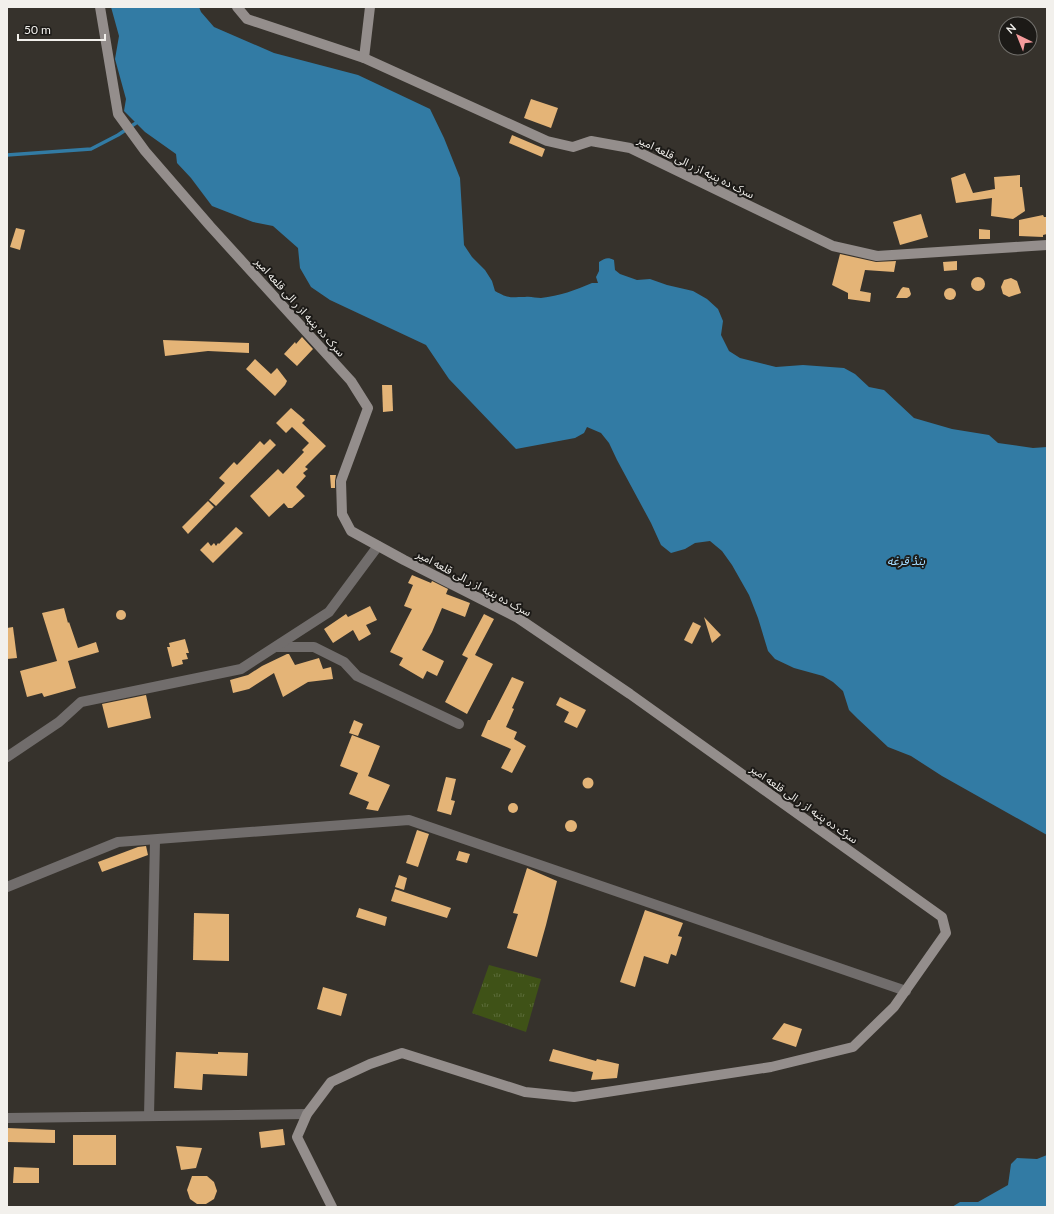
<svg xmlns="http://www.w3.org/2000/svg" width="1054" height="1214" viewBox="0 0 1054 1214" font-family="Lato,'Noto Sans Arabic',sans-serif">
  <style>
    .park { fill: url(#park-tufts) }
    .water { fill: #327ba4 }
    .lines { fill: none; stroke-linecap: round; stroke-linejoin: round }
    .stream { stroke: #327ba4; stroke-width: 3.5 }
    .building { fill: #e4b477 }
    .street { stroke: #716d6c; stroke-width: 10 }
    .secondary { stroke: #948e8c; stroke-width: 10 }
    .labels { text-anchor: middle; stroke-width: 4; stroke-linejoin: round; paint-order: stroke }
    .street-label { font-size: 11px; fill: #f2f0ec; stroke: #1c1a17 }
    .water-label { font-size: 12px; font-style: italic; fill: #a3dbff; stroke: #1c1a17 }
  </style>
  <defs>
    <pattern id="park-tufts" width="24" height="20" patternUnits="userSpaceOnUse"><rect width="24" height="20" fill="#3f5217"/><path d="M3 7l-1-3M5 7V3M7 7l1-3M15 17l-1-3M17 17v-4M19 17l1-3" fill="none" stroke="#5b6b39"/></pattern>
  </defs>
  <rect width="100%" height="100%" fill="#36322c"/>
  <polygon class="park" points="489,965 541,979 526,1032 472,1013"/>
  <g class="water">
    <path d="M111,7H199L201,12L214,27L274,53L358,75L430,109L444,138L460,178L464,245L472,257L485,270L492,281L495,291C509,299 510,297 525,297C530,296 536,298 541,298C559,296 576,290 592,283H598L596,277L599,271V262C605,258 608,257 614,260L615,270L620,274L637,280L650,279L667,285L693,291L707,299L718,309L723,321L721,335L729,351L740,358L776,367L803,365L844,368L855,374L869,387L884,390L914,418L952,429L989,435L998,443L1033,448L1047,447V835L942,776L911,756L888,747L858,719L849,710L843,691L833,682L823,676L794,668L775,659L768,651L758,618L749,595L732,565L722,551L710,541L695,543L685,549L671,553L661,545L651,523L617,460L609,443L601,433L587,427L584,433L575,438L516,449L449,379L426,345L330,300L311,287L300,268L298,248L273,226L253,222L212,206L191,178L177,163L176,154L145,132L124,111L126,99L115,59L119,36Z"/>
    <polygon points="1047,1155 1047,1207 952,1207 960,1202 978,1202 1008,1185 1011,1164 1017,1158 1037,1159"/>
  </g>
  <g class="lines">
    <polyline class="stream" points="7,155 91,149 118,135 136,123"/>
  </g>
  <g class="building">
    <polygon points="531,99 558,108 551,128 524,118"/>
    <polygon points="512,135 545,149 542,157 509,143"/>
    <polygon points="965,173 973,193 995,189 994,177 1020,175 1020,187 1022,187 1025,211 1013,219 991,216 992,198 956,203 951,178"/>
    <polygon points="921,214 928,237 900,245 893,222"/>
    <polygon points="1043,215 1044,217 1047,217 1047,234 1043,235 1043,237 1019,236 1019,220"/>
    <polygon points="16,228 25,230 20,250 10,247"/>
    <polygon points="979,229 990,230 990,239 979,239"/>
    <polygon points="840,254 876,262 896,261 894,272 865,270 860,291 871,293 870,302 848,299 848,293 832,285"/>
    <polygon points="957,261 957,270 944,271 943,262"/>
    <circle cx="978" cy="284" r="7"/>
    <polygon points="1011,278 1017,281 1021,293 1009,297 1003,294 1001,287 1004,280"/>
    <polygon points="903,287 909,288 911,294 910,296 907,298 896,298 901,289"/>
    <circle cx="950" cy="294" r="6"/>
    <polygon points="302,337 313,349 297,366 284,354 295,342 296,344"/>
    <polygon points="163,340 249,343 249,353 208,351 165,356"/>
    <polygon points="255,359 271,374 277,368 287,381 285,385 275,396 246,369"/>
    <polygon points="382,385 392,385 393,411 383,412"/>
    <polygon points="291,408 305,420 302,423 326,446 305,467 308,469 303,473 306,476 296,487 305,496 292,508 288,508 284,503 269,517 250,496 278,469 283,474 304,452 302,450 309,443 292,427 286,433 276,423"/>
    <polygon points="270,439 276,445 216,506 209,500 225,483 219,478 234,462 237,465 260,441 264,445"/>
    <polygon points="330,475 336,475 335,481 335,488 331,488"/>
    <polygon points="208,501 214,507 188,534 182,527"/>
    <polygon points="236,527 243,533 213,563 200,550 208,542 211,546 214,543 216,546 218,543 219,544"/>
    <polygon points="412,575 431,583 432,581 448,589 446,594 470,603 465,617 442,608 432,632 422,650 444,661 437,676 427,671 423,679 399,665 403,658 390,652 412,609 404,606 413,585 408,583"/>
    <polygon points="370,606 377,620 366,625 371,634 359,641 353,630 333,643 324,629 346,614 348,617"/>
    <polygon points="64,608 68,623 69,622 78,648 96,642 99,652 68,661 76,688 44,697 42,693 27,697 20,671 57,661 42,613"/>
    <circle cx="121" cy="615" r="5"/>
    <polygon points="484,614 494,619 475,655 493,664 467,714 445,702 468,658 462,655"/>
    <polygon points="704,617 721,635 712,643"/>
    <polygon points="693,622 701,626 692,644 684,640"/>
    <polygon points="13,627 17,658 7,659 7,628"/>
    <polygon points="185,639 189,653 186,653 188,659 182,660 183,664 172,667 167,647 170,647 169,643"/>
    <polygon points="287,654 289,654 295,665 319,658 323,669 331,667 333,679 308,682 283,697 274,673 249,689 233,693 230,680 248,675 262,666"/>
    <polygon points="512,677 524,682 512,708 514,709 506,727 517,732 514,739 526,746 512,773 501,768 511,749 481,736 488,720 490,720"/>
    <polygon points="146,695 151,718 108,728 102,704"/>
    <polygon points="560,697 586,710 577,728 564,722 569,712 556,705"/>
    <polygon points="354,720 363,724 358,736 349,733"/>
    <polygon points="352,735 380,746 368,776 390,785 378,811 366,809 369,802 349,794 358,773 340,766"/>
    <polygon points="446,777 456,779 451,800 455,801 451,815 437,811"/>
    <circle cx="588" cy="783" r="5.5"/>
    <circle cx="513" cy="808" r="5"/>
    <circle cx="571" cy="826" r="6"/>
    <polygon points="417,830 429,834 418,867 406,863"/>
    <polygon points="146,846 148,855 102,872 98,862 138,847"/>
    <polygon points="459,851 470,854 467,863 456,860"/>
    <polygon points="527,868 557,881 546,925 537,957 507,948 518,914 513,913"/>
    <polygon points="399,875 407,878 404,890 395,887"/>
    <polygon points="395,889 451,908 447,918 391,901"/>
    <polygon points="359,908 387,917 385,926 356,917"/>
    <polygon points="645,910 683,923 678,936 682,937 676,956 671,954 668,964 644,956 635,987 620,982"/>
    <polygon points="194,913 229,914 229,961 193,960"/>
    <polygon points="323,987 347,994 341,1016 317,1009"/>
    <polygon points="784,1023 802,1029 796,1047 772,1039"/>
    <polygon points="553,1049 596,1061 597,1059 619,1064 617,1078 591,1080 593,1072 549,1061"/>
    <polygon points="176,1052 218,1054 218,1052 248,1053 247,1076 203,1074 202,1090 174,1088"/>
    <polygon points="7,1128 55,1130 55,1143 7,1142"/>
    <polygon points="283,1129 285,1145 261,1148 259,1132"/>
    <rect x="73" y="1135" width="43" height="30"/>
    <polygon points="176,1146 202,1148 196,1168 181,1170"/>
    <polygon points="14,1167 39,1168 39,1183 13,1183"/>
    <polygon points="192,1176 207,1176 214,1182 217,1191 214,1199 206,1204 197,1204 190,1199 187,1190"/>
  </g>
  <g class="lines">
    <g class="street">
      <polyline points="276,647 314,647 344,662 357,676 459,724"/>
      <polyline points="7,757 59,722 81,702 241,669 329,612 378,546"/>
      <polyline points="7,887 118,842 409,820 906,991"/>
      <polyline points="149,1116 155,840"/>
      <polyline points="7,1118 307,1114"/>
    </g>
    <g class="secondary">
      <polyline points="100,7 118,114 145,151 210,226 351,381 368,408 341,481 342,514 351,531 404,560 518,618 630,694 942,917 946,933 894,1007 853,1047 771,1067 574,1097 525,1092 402,1053 370,1064 331,1082 307,1114 297,1137 332,1207"/>
      <polyline points="237,7 247,19 364,58 547,141 573,147 591,141 630,148 833,246 877,256 1047,245"/>
      <polyline points="364,58 370,7"/>
    </g>
  </g>
  <g class="labels">
    <g class="street-label">
      <text transform="translate(696 167) rotate(26)" y="4">سرک ده پنبه از ر الی قلعه امیر</text>
      <text transform="translate(300 307) rotate(48)" y="4">سرک ده پنبه از ر الی قلعه امیر</text>
      <text transform="translate(474 583) rotate(28)" y="4">سرک ده پنبه از ر الی قلعه امیر</text>
      <text transform="translate(804 804) rotate(35)" y="4">سرک ده پنبه از ر الی قلعه امیر</text>
    </g>
    <g class="water-label">
      <text x="906" y="565">بندٔ قرغه</text>
    </g>
  </g>
  <rect width="1054" height="1214" fill="none" stroke="#f2f0ec" stroke-width="16"/>
  <g transform="translate(1018 36) rotate(317)"><circle r="19" fill="#1c1a17" stroke="#72706c"/>
  <path d="M0-3L7 15L0 10L-7 15Z" fill="#f59b9c"/>
  <text y="-6" font-size="11" font-weight="bold" text-anchor="middle" fill="#f2f0ec">N</text>
  </g>
  <path d="M18 34v6h87v-6" fill="none" stroke="#f2f0ec" stroke-width="2"/>
  <text x="24" y="34" font-size="12" fill="#f2f0ec" stroke="#1c1a17" stroke-width="3" paint-order="stroke">50 m</text>
</svg>
